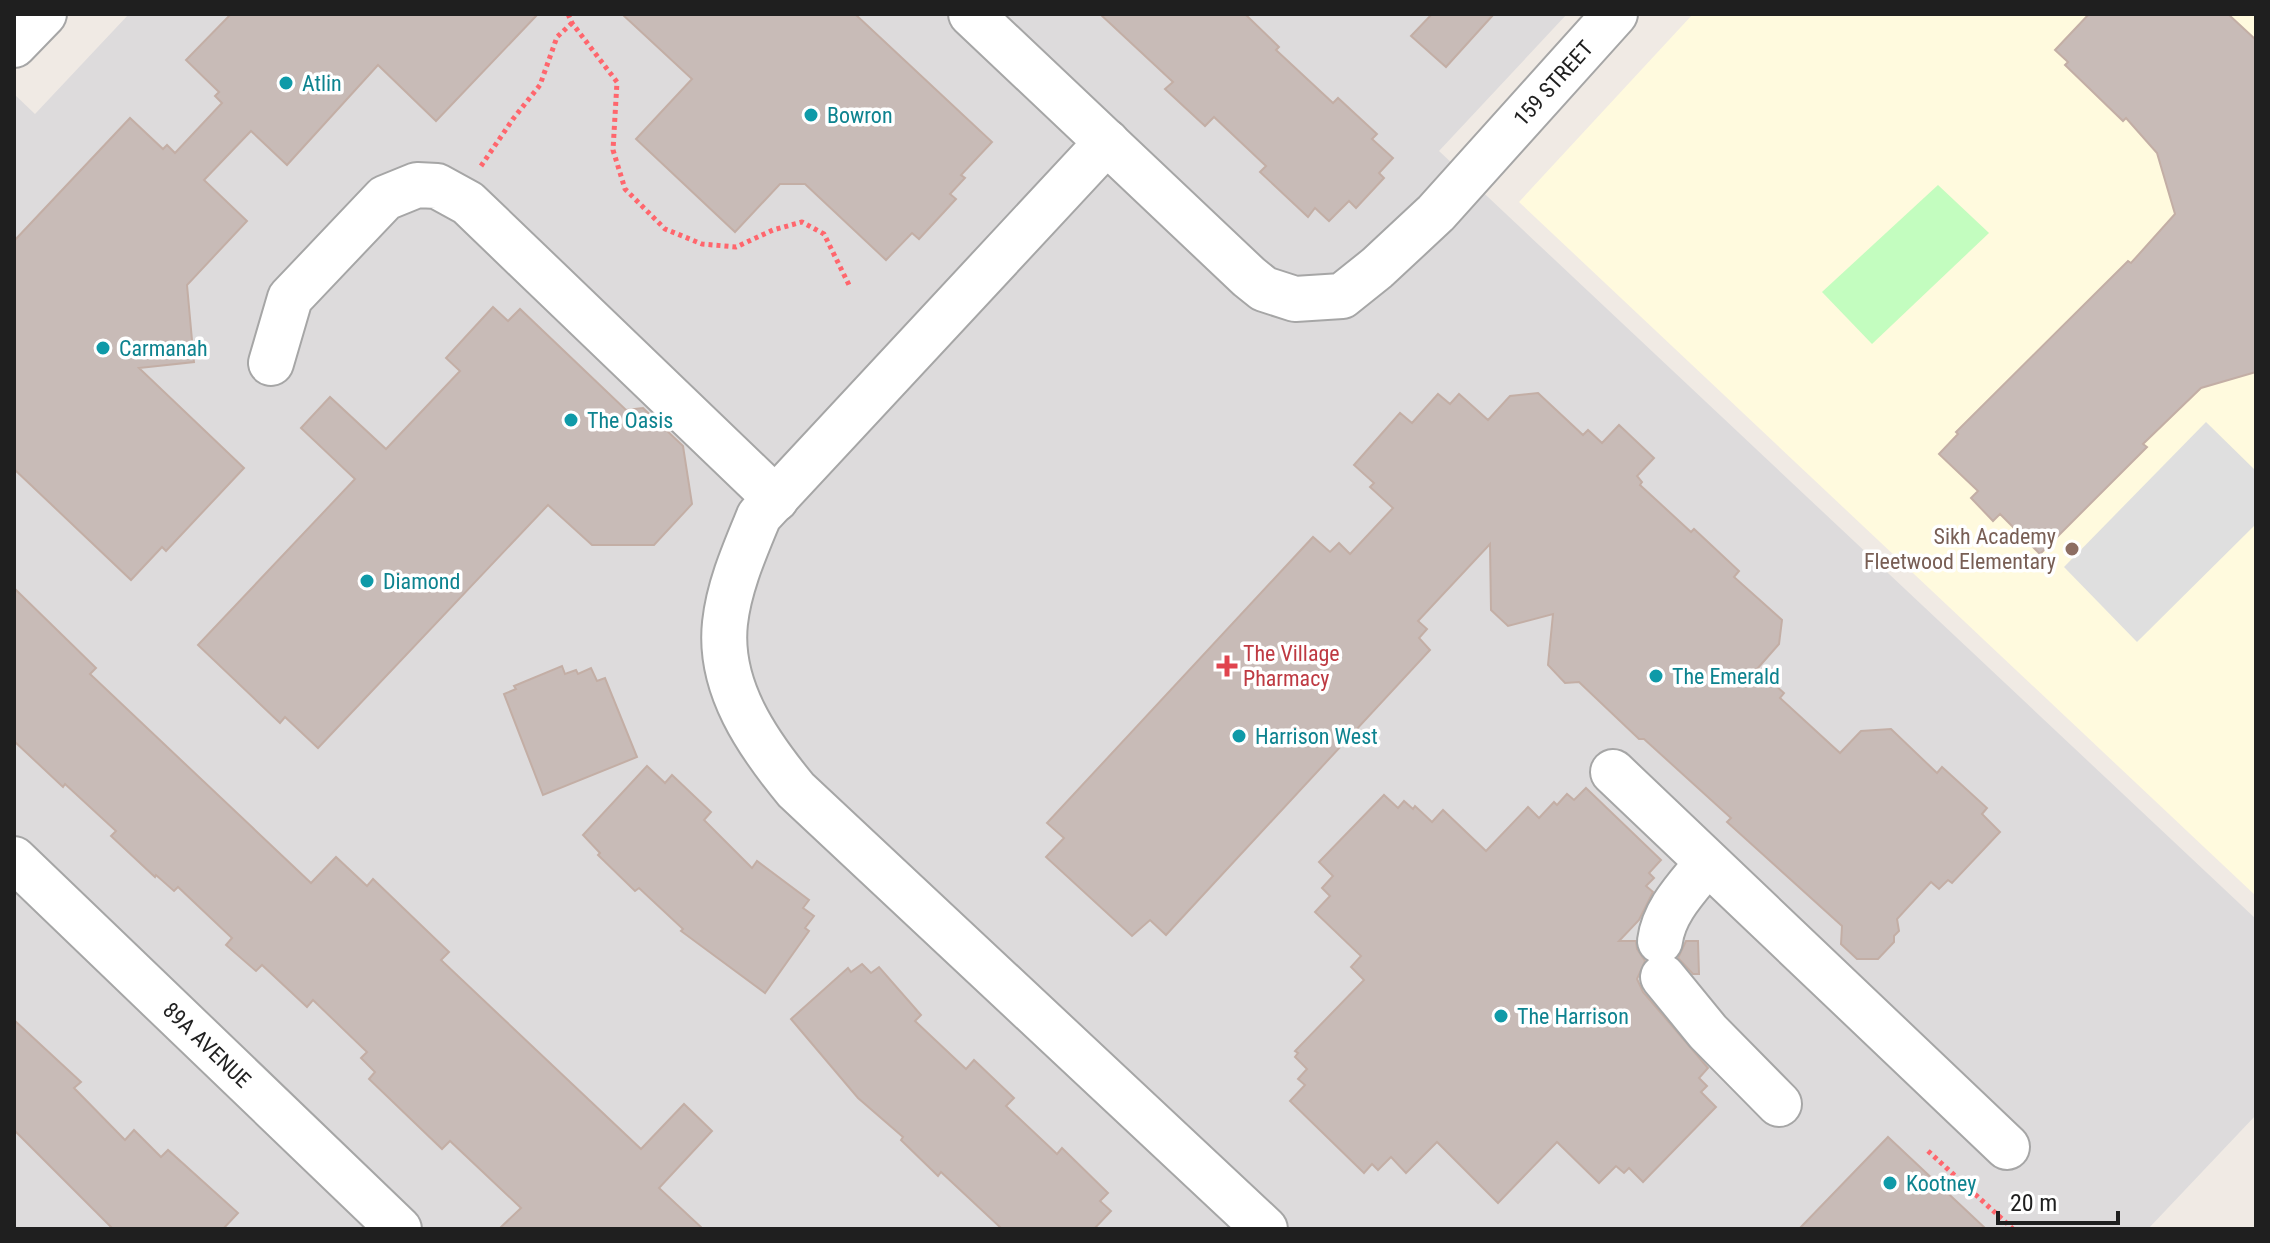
<svg xmlns="http://www.w3.org/2000/svg" width="2270" height="1243" viewBox="0 0 2270 1243" font-family="'Roboto Condensed',sans-serif">
  <style>
    .residential { fill: #dddbdc }
    .education { fill: #fffade }
    .park { fill: #c3fdbf }
    .parking { fill: #dfdfdf }
    .building { fill: #c8bbb7; stroke: #c3aea5; stroke-width: 2 }
    .lines { fill: none; stroke-linecap: round; stroke-linejoin: round }
    .minor-casing { stroke: #a6a6a6; stroke-width: 48 }
    .path { stroke: #ff666d; stroke-width: 5; stroke-dasharray: 4 4; stroke-linecap: butt }
    .minor { stroke: #fff; stroke-width: 44 }
    .culture-dot { fill: #0f9aa8; stroke: #fff; stroke-width: 3 }
    .education-dot { fill: #8d6e63; stroke: #fff; stroke-width: 3 }
    .health-dot { fill: #e0444e; stroke: #fff; stroke-width: 3 }
    .labels { text-anchor: middle; stroke-width: 7; stroke-linejoin: round; paint-order: stroke }
    .street-label { font-size: 22px; fill: #1f1f1f; stroke: #fff }
    .culture-label { font-size: 22px; fill: #0d838f; stroke: #fff; text-anchor: start }
    .education-label { font-size: 22px; fill: #785e54; stroke: #fff; text-anchor: end }
    .health-label { font-size: 22px; fill: #be3a42; stroke: #fff; text-anchor: start }
  </style>
  <rect width="100%" height="100%" fill="#f0eae4"/>
  <polygon class="residential" points="129,14 1567,14 1439,151 2256,919 2256,1115 2148,1229 14,1229 14,94 35,114"/>
  <polygon class="education" points="1693,14 2256,14 2256,896 1519,202"/>
  <polygon class="park" points="1938,185 1989,233 1872,344 1822,292"/>
  <polygon class="parking" points="2206,422 2256,471 2256,524 2137,642 2064,567"/>
  <g class="building">
    <polygon points="231,14 538,14 436,121 378,65 287,165 251,131 204,180 247,221 187,285 194,362 139,368 244,468 166,551 162,547 131,580 14,469 14,241 130,118 163,149 167,145 175,153 222,103 215,96 219,92 186,60"/>
    <polygon points="622,14 855,14 992,142 961,175 965,178 950,194 956,199 919,239 912,233 886,260 805,184 780,184 735,232 636,139 692,79"/>
    <polygon points="1100,14 1245,14 1279,47 1276,50 1333,103 1338,98 1377,134 1372,139 1393,158 1379,173 1384,178 1356,208 1349,201 1329,221 1315,208 1308,217 1260,172 1266,166 1214,117 1205,126 1165,89 1173,82"/>
    <polygon points="1432,14 1494,14 1446,67 1411,36"/>
    <polygon points="2089,14 2228,14 2256,40 2256,372 2201,388 2143,444 2147,447 2040,554 2000,514 1993,521 1971,498 1978,491 1939,454 1958,434 1956,432 2128,261 2131,263 2175,214 2157,153 2126,118 2123,121 2065,65 2068,62 2055,50"/>
    <polygon points="493,307 508,321 520,309 626,410 643,408 683,446 692,504 654,545 592,545 548,505 318,748 285,717 280,723 198,645 355,479 301,428 330,397 386,449 460,371 446,358"/>
    <polygon points="1538,393 1583,435 1588,430 1602,443 1619,425 1654,458 1637,476 1642,482 1640,485 1691,532 1694,529 1739,571 1734,577 1782,620 1779,644 1757,669 1784,693 1780,698 1840,753 1861,731 1891,729 1937,773 1942,767 1987,808 1982,814 2000,832 1952,883 1948,880 1939,889 1931,882 1897,919 1899,931 1894,936 1894,942 1878,959 1857,959 1841,944 1842,926 1727,822 1731,818 1644,739 1639,739 1579,682 1565,683 1548,665 1553,614 1508,626 1491,610 1490,544 1418,621 1427,629 1419,638 1430,650 1166,935 1150,920 1132,936 1046,857 1064,838 1047,823 1313,537 1330,552 1339,543 1350,554 1393,508 1370,487 1374,483 1354,465 1400,413 1412,423 1438,394 1450,404 1459,394 1488,420 1510,396"/>
    <polygon points="14,588 96,668 90,674 311,883 336,857 367,886 373,879 449,952 441,960 641,1149 684,1104 712,1131 659,1188 703,1229 499,1229 521,1208 450,1141 442,1149 369,1079 375,1072 361,1058 367,1052 313,1000 307,1007 262,965 256,971 226,945 232,938 178,887 174,891 156,875 155,877 111,836 116,831 65,784 63,787 14,741"/>
    <polygon points="562,666 565,674 576,670 578,674 591,668 597,681 605,678 637,757 543,795 504,694 516,689 514,686"/>
    <polygon points="647,766 665,783 672,775 711,812 704,820 752,868 757,861 809,900 803,908 814,916 805,928 809,931 765,993 681,931 683,929 639,888 635,891 598,855 600,853 583,835"/>
    <polygon points="1586,788 1661,860 1649,873 1654,878 1646,886 1653,892 1639,920 1619,941 1636,941 1637,949 1645,961 1637,979 1643,992 1708,1068 1699,1078 1707,1086 1701,1092 1716,1107 1643,1182 1629,1168 1624,1173 1616,1166 1599,1183 1557,1142 1498,1203 1437,1142 1406,1173 1391,1157 1378,1170 1372,1164 1364,1173 1290,1101 1305,1085 1298,1079 1307,1069 1295,1057 1298,1053 1295,1051 1364,980 1351,967 1361,956 1315,912 1330,896 1322,888 1333,876 1319,862 1384,795 1398,808 1404,801 1413,809 1415,806 1432,822 1443,810 1486,851 1528,807 1539,818 1554,802 1557,805 1567,794 1574,800"/>
    <polygon points="1686,941 1698,941 1699,974 1693,974 1678,958"/>
    <polygon points="862,964 871,973 879,967 921,1015 915,1021 966,1069 974,1060 1014,1098 1006,1106 1057,1154 1062,1148 1108,1193 1100,1201 1111,1211 1094,1229 1002,1229 941,1172 938,1176 901,1140 903,1137 858,1098 791,1019 848,968 851,972"/>
    <polygon points="14,1020 81,1082 74,1088 125,1140 134,1130 161,1157 168,1150 238,1213 223,1229 113,1229 14,1130"/>
    <polygon points="1888,1137 1986,1229 1799,1229"/>
  </g>
  <g class="lines">
    <defs>
      <g id="minor">
        <path id="s1" d="M971,14L1249,277L1264,289L1295,299L1342,296L1377,268L1436,213L1615,14"/>
        <polyline points="14,45 44,14"/>
        <path d="M1107,142L759,516C745,550 729,586 725,623C718,687 758,744 796,790L1265,1229"/>
        <polyline points="271,363 290,298 385,198 417,185 437,186 468,203 776,499"/>
        <polyline points="1613,772 2007,1147"/>
        <path id="s2" d="M14,859L399,1229"/>
        <path d="M1660,941C1664,910 1688,887 1707,863"/>
        <polyline points="1663,977 1708,1032 1779,1104"/>
      </g>
    </defs>
    <use href="#minor" class="minor-casing"/>
    <g class="path">
      <polyline points="568,14 572,23 617,82 613,150 625,189 665,229 702,244 736,247 773,230 802,222 824,234 850,287"/>
      <polyline points="481,166 513,119 540,85 557,37 572,23"/>
      <polyline points="1928,1151 2013,1229"/>
    </g>
    <use href="#minor" class="minor"/>
  </g>
  <g class="culture-dot">
    <circle cx="286" cy="83" r="8"/>
    <circle cx="811" cy="115" r="8"/>
    <circle cx="103" cy="348" r="8"/>
    <circle cx="571" cy="420" r="8"/>
    <circle cx="367" cy="581" r="8"/>
    <circle cx="1656" cy="676" r="8"/>
    <circle cx="1239" cy="736" r="8"/>
    <circle cx="1501" cy="1016" r="8"/>
    <circle cx="1890" cy="1183" r="8"/>
  </g>
  <circle class="education-dot" cx="2072" cy="549" r="8"/>
  <path class="health-dot" d="M1223 654h8v8h8v8h-8v8h-8v-8h-8v-8h8z"/>
  <g class="labels">
    <g class="street-label">
      <text dy="8" stroke="none"><textPath href="#s1" startOffset="782">159 STREET</textPath></text>
      <text dy="8" stroke="none"><textPath href="#s2" startOffset="268">89A AVENUE</textPath></text>
    </g>
    <g class="culture-label">
      <text x="302" y="91">Atlin</text>
      <text x="827" y="123">Bowron</text>
      <text x="119" y="356">Carmanah</text>
      <text x="587" y="428">The Oasis</text>
      <text x="383" y="589">Diamond</text>
      <text x="1672" y="684">The Emerald</text>
      <text x="1255" y="744">Harrison West</text>
      <text x="1517" y="1024">The Harrison</text>
      <text x="1906" y="1191">Kootney</text>
    </g>
    <g class="education-label">
      <text x="2056" y="544">Sikh Academy<tspan x="2056" dy="25">Fleetwood Elementary</tspan></text>
    </g>
    <g class="health-label">
      <text x="1243" y="661">The Village<tspan x="1243" dy="25">Pharmacy</tspan></text>
    </g>
  </g>
  <rect width="2270" height="1243" fill="none" stroke="#1f1f1f" stroke-width="32"/>
  <path d="M1998 1211v12h120v-12" fill="none" stroke="#1f1f1f" stroke-width="4"/>
  <text x="2010" y="1211" font-size="24" fill="#1f1f1f" stroke="#ffffff" stroke-width="6" paint-order="stroke">20 m</text>
</svg>
